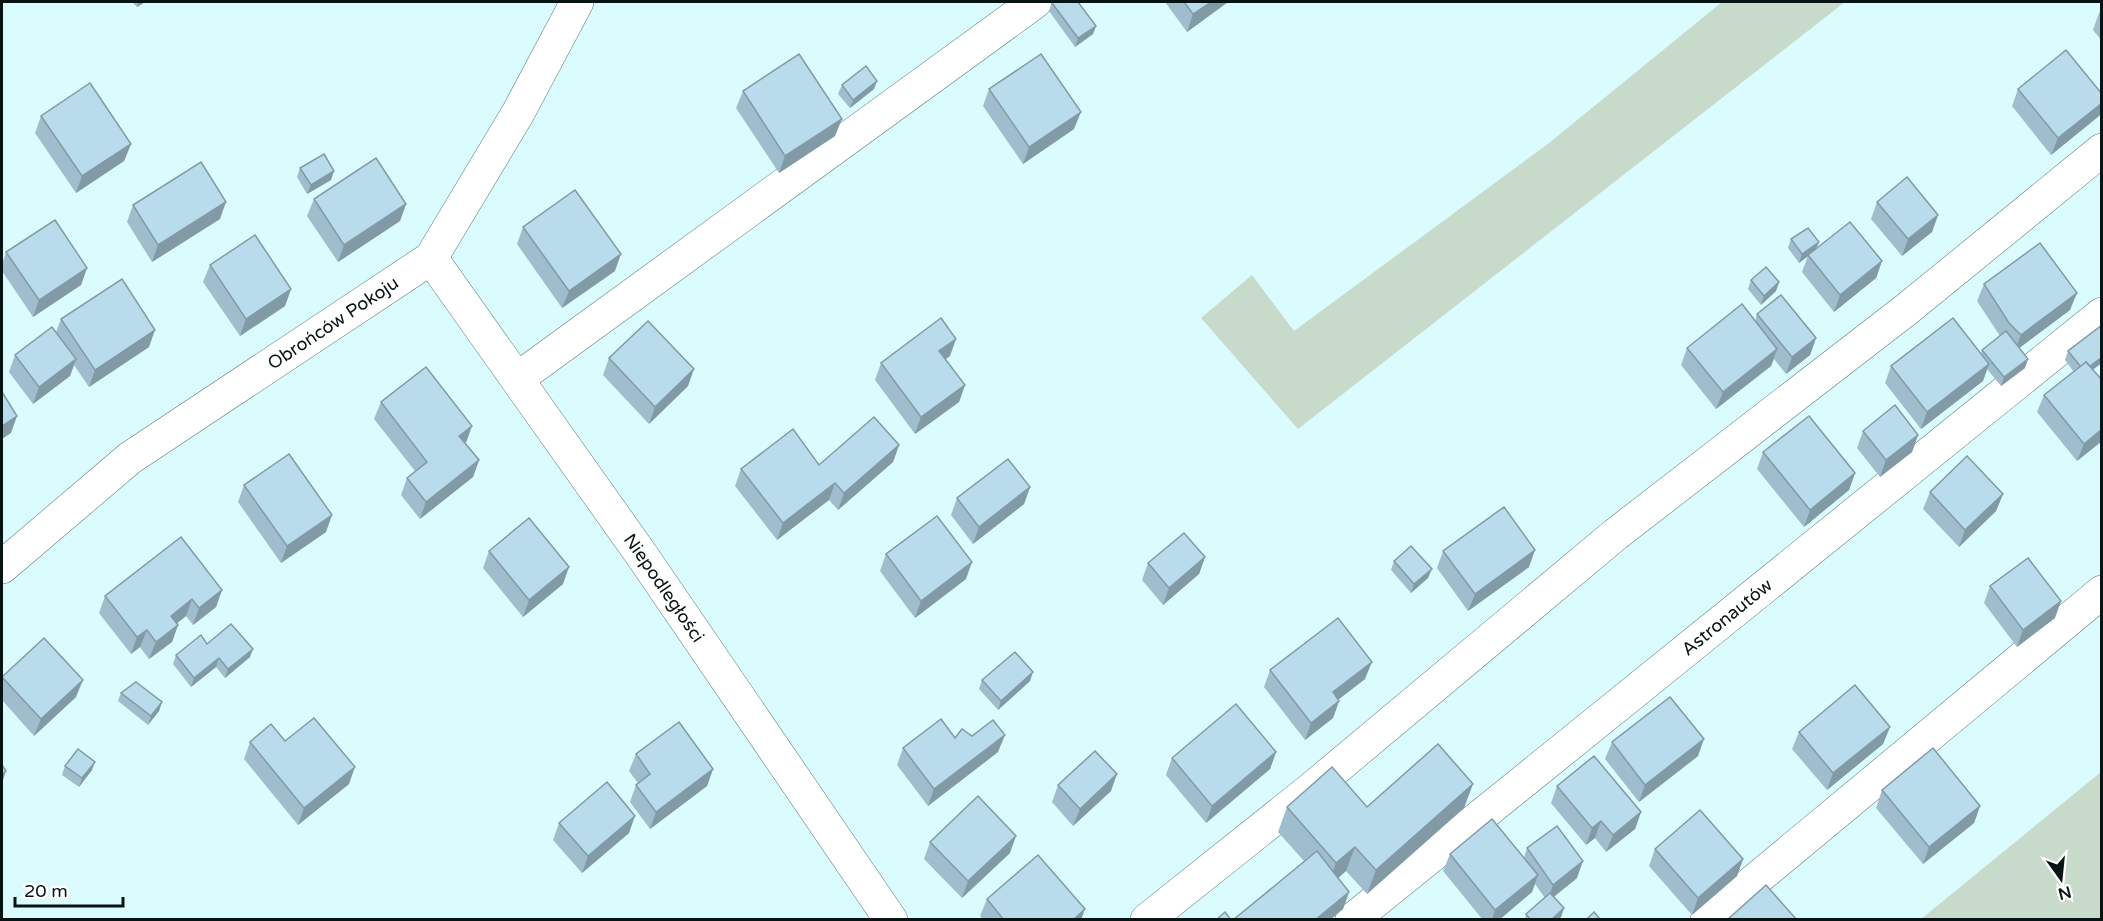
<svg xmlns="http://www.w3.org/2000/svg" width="2103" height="921" viewBox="0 0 2103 921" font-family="'Varela Round',sans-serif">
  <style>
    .green { fill: #c8dac9 }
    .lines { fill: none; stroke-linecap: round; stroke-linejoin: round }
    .minor-casing { stroke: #5c7a7c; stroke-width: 34 }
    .minor { stroke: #fff; stroke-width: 33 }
    .wall { fill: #9fbdcc }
    .shaded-wall { fill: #829aa6 }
    .building { fill: #b9dced; stroke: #829aa6; stroke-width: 1.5 }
    .labels { text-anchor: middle; stroke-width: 4.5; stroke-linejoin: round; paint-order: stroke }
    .street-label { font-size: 18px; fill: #081314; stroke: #fff }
  </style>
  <rect width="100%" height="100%" fill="#dbfcfe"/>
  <g class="green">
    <polygon points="1722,2 1845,2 1298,429 1201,318 1252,275 1294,331 1549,143"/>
    <polygon points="2101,772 2101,919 1921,919"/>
  </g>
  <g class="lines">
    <defs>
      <g id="minor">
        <path id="s1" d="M431,258L643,557L891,920"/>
        <polyline points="517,379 1035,2"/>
        <path id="s2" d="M2,567L130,458L431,258L518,113L577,2"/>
        <polyline points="1147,920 1310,790 1616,534 1907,309 2102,150"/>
        <path id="s3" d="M1352,920L2102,314"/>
        <polyline points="1707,920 2102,592"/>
      </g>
    </defs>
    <use href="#minor" class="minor-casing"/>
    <use href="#minor" class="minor"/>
  </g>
  <g class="wall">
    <polygon points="132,2 145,2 137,7"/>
    <polygon points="1165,2 1228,2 1187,32"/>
    <polygon points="1052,3 1096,26 1093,34 1075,47 1049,11"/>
    <polygon points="2102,11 2102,41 2093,30 2099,13"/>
    <polygon points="842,85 874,89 850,108 838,94"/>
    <polygon points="989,89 1074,129 1023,164 983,106"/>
    <polygon points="2018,89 2099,116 2051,155 2012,106"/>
    <polygon points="743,91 835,136 779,173 736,108"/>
    <polygon points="41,116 131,144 124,161 76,193 35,133"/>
    <polygon points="300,168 331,180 307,194 297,177"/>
    <polygon points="314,199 406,204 400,221 338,262 307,216"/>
    <polygon points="1877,202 1938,215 1932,232 1902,256 1871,219"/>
    <polygon points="133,205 220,219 152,262 127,222"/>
    <polygon points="523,227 615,271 562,308 517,244"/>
    <polygon points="1791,239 1819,242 1816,249 1882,261 1876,278 1834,312 1802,272 1808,256 1799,263 1788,248"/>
    <polygon points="6,252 87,268 81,285 33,317 2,271 2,265"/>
    <polygon points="210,265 291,289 285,306 240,336 203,282"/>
    <polygon points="1751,280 1779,282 1776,291 1761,305 1748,289"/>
    <polygon points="1984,284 2070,310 2019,348 2025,368 2001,386 1987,369 1983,381 1921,429 1885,383 1891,366 1981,354 1982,350 2000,336 1977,301"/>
    <polygon points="1757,314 1816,338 1810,355 1786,374 1774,359 1771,366 1716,409 1681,365 1687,348 1755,321"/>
    <polygon points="61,319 149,347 89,387 74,365 70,376 33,404 9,372 15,355 56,332"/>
    <polygon points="2068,351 2093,370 2102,380 2102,441 2077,461 2037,412 2044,395 2074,372 2065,360"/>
    <polygon points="950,356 946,359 965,385 959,402 915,434 875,380 881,363"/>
    <polygon points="609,358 688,386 649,424 603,375"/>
    <polygon points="381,402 466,444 479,460 473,477 420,519 401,495 407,478 415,471 374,419"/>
    <polygon points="1863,431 1918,435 1912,452 1880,477 1857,448"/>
    <polygon points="899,445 893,462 838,510 829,500 777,540 735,486 741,469 819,465"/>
    <polygon points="1763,452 1855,473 1849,490 1804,527 1757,469"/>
    <polygon points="244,485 326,532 281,563 238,502"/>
    <polygon points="1030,487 1024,504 973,544 951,515 957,498"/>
    <polygon points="1930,492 2003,494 1996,511 1959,547 1923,509"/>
    <polygon points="489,551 563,584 523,617 483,568"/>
    <polygon points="1443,551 1529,567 1468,611 1437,568"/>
    <polygon points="886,554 966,579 915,618 880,571"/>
    <polygon points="1205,557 1199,574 1163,605 1142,580 1148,563"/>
    <polygon points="1394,561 1428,578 1411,593 1391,570"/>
    <polygon points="1990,586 2055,618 2017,647 1984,603"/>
    <polygon points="222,590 216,607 193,625 186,616 177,623 178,625 172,642 149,659 140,647 131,654 99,613 105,596"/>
    <polygon points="176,655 250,657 225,678 216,667 191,687 173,664"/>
    <polygon points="1270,670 1365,679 1338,700 1339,701 1333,718 1305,740 1264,687"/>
    <polygon points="2,677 76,697 34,736 2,700"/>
    <polygon points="982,680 1030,681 998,710 979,689"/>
    <polygon points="121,693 162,702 159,711 148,725 118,701"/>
    <polygon points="1890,727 1883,744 1827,790 1792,749 1799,732"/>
    <polygon points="972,736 998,752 928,806 897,765 903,748"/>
    <polygon points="250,742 349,784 298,825 244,759"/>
    <polygon points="1612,742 1698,756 1639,802 1605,759"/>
    <polygon points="1276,752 1270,769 1206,823 1166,775 1172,758"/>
    <polygon points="636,754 713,769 707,786 650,829 630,802 636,785 638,783 629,771"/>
    <polygon points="65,766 92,770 79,787 62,775"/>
    <polygon points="1058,785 1111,791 1073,826 1052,802"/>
    <polygon points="1557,786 1641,812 1635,829 1606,852 1595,838 1586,845 1551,803"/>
    <polygon points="1882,790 1980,806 1974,823 1923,864 1876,808"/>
    <polygon points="1287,807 1367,807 1464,808 1367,894 1346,871 1338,878 1349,892 1343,909 1330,920 1233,920 1304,861 1278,832"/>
    <polygon points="559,823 629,833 582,873 553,840"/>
    <polygon points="930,842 1010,853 962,898 924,859"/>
    <polygon points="1527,848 1577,878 1554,897 1564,908 1561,917 1558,920 1525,920 1526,914 1545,898 1535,884 1532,892 1499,920 1483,920 1443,871 1450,854 1524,858"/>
    <polygon points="1655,849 1743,859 1737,876 1692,915 1649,866"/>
    <polygon points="987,899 1081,920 983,920 980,916"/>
  </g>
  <g class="shaded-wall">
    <polygon points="139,2 145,2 137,7"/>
    <polygon points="1211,2 1228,2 1187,32 1193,14"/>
    <polygon points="1096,26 1093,34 1075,47 1078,38"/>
    <polygon points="877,81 874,89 850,108 853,100"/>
    <polygon points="2102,103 2102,111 2099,116 2051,155 2058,138"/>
    <polygon points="1081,112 1074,129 1023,164 1029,147"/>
    <polygon points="842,119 835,136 779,173 785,156"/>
    <polygon points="131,144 124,161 76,193 82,176"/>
    <polygon points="334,171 331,180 307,194 311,185"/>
    <polygon points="226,202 220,219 152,262 158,245"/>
    <polygon points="406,204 400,221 338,262 344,245"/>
    <polygon points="1938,215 1932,232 1902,256 1908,239"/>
    <polygon points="1819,242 1815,251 1799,263 1802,254"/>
    <polygon points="621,254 615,271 562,308 569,291"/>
    <polygon points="1882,261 1876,278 1834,312 1840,295"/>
    <polygon points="87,268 81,285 33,317 39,300"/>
    <polygon points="1779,282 1776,291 1761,305 1764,296"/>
    <polygon points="291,289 285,306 240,336 246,319"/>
    <polygon points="2077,293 2070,310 2014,352 2021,335"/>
    <polygon points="155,330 149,347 89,387 95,370"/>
    <polygon points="1816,338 1810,355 1786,374 1792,357"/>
    <polygon points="956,339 950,356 933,368 939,351"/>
    <polygon points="1777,349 1771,366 1716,409 1723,392"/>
    <polygon points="2102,357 2102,363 2080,379 2084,371"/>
    <polygon points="76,359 70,376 33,404 39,387"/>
    <polygon points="2028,359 2025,368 2001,386 2004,377"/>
    <polygon points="1989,364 1983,381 1921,429 1927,412"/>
    <polygon points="694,369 688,386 649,424 655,407"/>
    <polygon points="965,385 959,402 915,434 921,417"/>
    <polygon points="17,416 11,433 2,439 2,426"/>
    <polygon points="472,426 466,443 459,436"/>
    <polygon points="2102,429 2102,441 2077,461 2084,444"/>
    <polygon points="1918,435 1912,452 1880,477 1886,460"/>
    <polygon points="899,445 893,462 838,510 844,493"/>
    <polygon points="479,460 473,477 420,519 426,502"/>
    <polygon points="1855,473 1849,490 1804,527 1810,510"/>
    <polygon points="835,483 829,500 777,540 783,523"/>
    <polygon points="1030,487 1024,504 973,544 979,527"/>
    <polygon points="2003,494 1996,511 1959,547 1965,530"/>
    <polygon points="332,515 326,532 281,563 287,546"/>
    <polygon points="1535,550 1529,567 1468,611 1475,594"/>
    <polygon points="1205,557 1199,574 1163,605 1169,588"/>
    <polygon points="972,562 966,579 915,618 921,601"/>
    <polygon points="569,567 563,584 523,617 529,600"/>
    <polygon points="1432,569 1428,578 1411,593 1414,584"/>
    <polygon points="222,590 216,607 193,625 199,608"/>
    <polygon points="192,599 186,616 165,633 171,616"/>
    <polygon points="2061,601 2055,618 2017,647 2023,630"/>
    <polygon points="178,625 172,642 149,659 156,642"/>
    <polygon points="147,630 140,647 131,654 137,637"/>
    <polygon points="253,649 250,657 225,678 228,669"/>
    <polygon points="219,658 216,667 191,687 194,678"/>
    <polygon points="1372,662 1365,679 1326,709 1333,692"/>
    <polygon points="1033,672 1030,681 998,710 1001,701"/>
    <polygon points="83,680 76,697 34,736 41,719"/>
    <polygon points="1339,701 1333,718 1305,740 1311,723"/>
    <polygon points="162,702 159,711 148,725 151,716"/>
    <polygon points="1890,727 1883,744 1827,790 1833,773"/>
    <polygon points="1005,735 998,752 928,806 934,789"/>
    <polygon points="1704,739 1698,756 1639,802 1645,785"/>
    <polygon points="1276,752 1270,769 1206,823 1212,806"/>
    <polygon points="95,762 92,770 79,787 82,778"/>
    <polygon points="355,767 349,784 298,825 304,808"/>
    <polygon points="713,769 707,786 650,829 656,812"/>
    <polygon points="6,771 2,783 2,774"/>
    <polygon points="1117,774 1111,791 1073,826 1080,809"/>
    <polygon points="1473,784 1464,808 1367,894 1376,870"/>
    <polygon points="1980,806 1974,823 1923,864 1929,847"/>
    <polygon points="1641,812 1635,829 1606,852 1613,835"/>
    <polygon points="635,816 629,833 582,873 588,856"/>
    <polygon points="1601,821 1595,838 1586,845 1592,828"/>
    <polygon points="1016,836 1010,853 962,898 968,881"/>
    <polygon points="1355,847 1346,871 1328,887 1336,863"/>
    <polygon points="1743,859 1737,876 1692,915 1698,898"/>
    <polygon points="1583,861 1577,878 1547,902 1553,885"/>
    <polygon points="1538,875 1532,892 1499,920 1492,920 1495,910"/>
    <polygon points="1349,892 1343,909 1330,920 1315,920"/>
    <polygon points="1564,908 1561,917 1558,920 1551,920"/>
    <polygon points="1085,909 1081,920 1073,920"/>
  </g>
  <g class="building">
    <polygon points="1054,2 1078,2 1096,26 1078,38 1052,3"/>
    <polygon points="1184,2 1211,2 1193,14"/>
    <polygon points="2066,50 2102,94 2102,103 2058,138 2018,89"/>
    <polygon points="799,54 842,119 785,156 743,91"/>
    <polygon points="1041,54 1081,112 1029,147 989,89"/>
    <polygon points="866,66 877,81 853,100 842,85"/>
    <polygon points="90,83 131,144 82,176 41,116"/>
    <polygon points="324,154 334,171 311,185 300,168"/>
    <polygon points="376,158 406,204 344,245 314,199"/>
    <polygon points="201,162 226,202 158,245 133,205"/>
    <polygon points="1907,177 1938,215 1908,239 1877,202"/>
    <polygon points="575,190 621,254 569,291 523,227"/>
    <polygon points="55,220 87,268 39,300 6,252"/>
    <polygon points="1850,222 1882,261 1840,295 1808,255"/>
    <polygon points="1808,228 1819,242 1802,254 1791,239"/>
    <polygon points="255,235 291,289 246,319 210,265"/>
    <polygon points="2040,243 2077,293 2021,335 2009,323 1984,284"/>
    <polygon points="1766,267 1779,282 1764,296 1751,280"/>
    <polygon points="122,279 155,330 95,370 61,319"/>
    <polygon points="1781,295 1816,338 1792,357 1757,314"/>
    <polygon points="1742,304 1777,349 1723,392 1687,348"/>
    <polygon points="941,318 956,339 939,351 965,385 921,417 881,363"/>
    <polygon points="1953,318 1989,364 1927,412 1891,366"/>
    <polygon points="648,321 694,369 655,407 609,358"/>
    <polygon points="2102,325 2102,357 2090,366 2086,362 2081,367 2068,351"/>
    <polygon points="52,327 76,359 39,387 15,355"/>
    <polygon points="2006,331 2028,359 2004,377 1982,350"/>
    <polygon points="2086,362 2102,380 2102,429 2084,444 2044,395"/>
    <polygon points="426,367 472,426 459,436 479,460 426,502 407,478 427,462 381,402"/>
    <polygon points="2,392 17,416 2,426"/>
    <polygon points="1895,405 1918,435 1886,460 1863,431"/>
    <polygon points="1809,416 1855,473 1810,510 1763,452"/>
    <polygon points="874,417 899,445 844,493 835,483 783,523 741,469 793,429 819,465"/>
    <polygon points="289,454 332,515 287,546 244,485"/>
    <polygon points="1967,456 2003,494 1965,530 1930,492"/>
    <polygon points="1008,459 1030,487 979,527 957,498"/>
    <polygon points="1504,507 1535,550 1475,594 1443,551"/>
    <polygon points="937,516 972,562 921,601 886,554"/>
    <polygon points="529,518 569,567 529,600 489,551"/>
    <polygon points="1184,533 1205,557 1169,588 1148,563"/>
    <polygon points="181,537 222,590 199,608 192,599 171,616 178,625 156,642 147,630 137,637 105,596"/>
    <polygon points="1411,546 1432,569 1414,584 1394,561"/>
    <polygon points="2028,558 2061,601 2023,630 1990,586"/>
    <polygon points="1338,618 1372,662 1333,692 1339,701 1311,723 1270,670"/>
    <polygon points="231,624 253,649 228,669 219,658 194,678 176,655 201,635 207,644"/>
    <polygon points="44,638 83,680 41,719 2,677"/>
    <polygon points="1015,652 1033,672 1001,701 982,680"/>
    <polygon points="136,682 162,702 151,716 121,693"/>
    <polygon points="1855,685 1890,727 1833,773 1799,732"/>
    <polygon points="1670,697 1704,739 1645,785 1612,742"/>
    <polygon points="1236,704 1276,752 1212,806 1172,758"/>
    <polygon points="314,718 355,767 304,808 250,742 271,724 285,741"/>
    <polygon points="941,719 955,738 962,729 972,736 993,720 1005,735 934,789 903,748"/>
    <polygon points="679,722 713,769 656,812 636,785 650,774 636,754"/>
    <polygon points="1438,744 1473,784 1376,870 1355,847 1336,863 1287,807 1332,767 1367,807"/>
    <polygon points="1933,748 1980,806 1929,847 1882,790"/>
    <polygon points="78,749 95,762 82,778 65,766"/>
    <polygon points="1095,751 1117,774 1080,809 1058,785"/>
    <polygon points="1594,756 1641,812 1613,835 1601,821 1592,828 1557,786"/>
    <polygon points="2,765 6,771 2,774"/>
    <polygon points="607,782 635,816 588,856 559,823"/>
    <polygon points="978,796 1016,836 968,881 930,842"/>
    <polygon points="1700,810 1743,859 1698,898 1655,849"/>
    <polygon points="1492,819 1538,875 1495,910 1450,854"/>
    <polygon points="1557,826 1583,861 1553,885 1527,848"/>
    <polygon points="1317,851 1349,892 1315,920 1233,920"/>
    <polygon points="1038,855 1085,909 1073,920 1004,920 987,899"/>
    <polygon points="1766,885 1797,920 1727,920"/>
    <polygon points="1550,893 1564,908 1551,920 1531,920 1526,914"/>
    <polygon points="1225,912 1231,920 1216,920"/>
    <polygon points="1594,912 1601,920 1586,920"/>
  </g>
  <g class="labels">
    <g class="street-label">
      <text dy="6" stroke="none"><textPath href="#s2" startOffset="412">Obrońców Pokoju</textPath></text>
      <text dy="6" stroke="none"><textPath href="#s1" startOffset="404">Niepodległości</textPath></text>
      <text dy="6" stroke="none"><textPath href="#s3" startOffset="482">Astronautów</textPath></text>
    </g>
  </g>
  <rect width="2103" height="921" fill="none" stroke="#081314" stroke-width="6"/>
  <g transform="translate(2061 879) rotate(165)" stroke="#ffffff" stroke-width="4.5" paint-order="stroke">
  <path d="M0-4.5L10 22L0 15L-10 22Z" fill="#081314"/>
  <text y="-9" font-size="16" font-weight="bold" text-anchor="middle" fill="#081314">N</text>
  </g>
  <path d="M15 897v9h108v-9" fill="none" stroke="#081314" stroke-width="3"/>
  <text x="24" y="897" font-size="18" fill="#081314" stroke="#ffffff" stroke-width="4.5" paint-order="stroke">20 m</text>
</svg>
